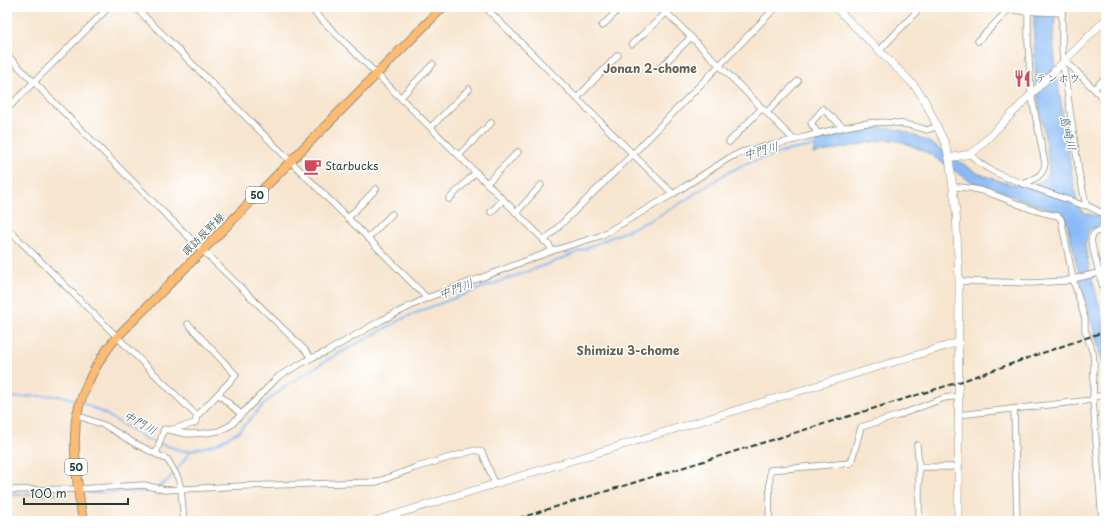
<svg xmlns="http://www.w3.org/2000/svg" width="1113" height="528" viewBox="0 0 1113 528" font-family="'Playpen Sans','Klee One',sans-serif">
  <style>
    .water { fill: #88baf5; stroke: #547c94 }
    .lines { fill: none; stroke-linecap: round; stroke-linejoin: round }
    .stream { stroke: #88baf5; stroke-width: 2 }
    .minor-casing { stroke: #8b9182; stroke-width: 7 }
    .tertiary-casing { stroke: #8b9182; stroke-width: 8 }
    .primary-casing { stroke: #8b9182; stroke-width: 10 }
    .minor { stroke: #fff; stroke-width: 5.5 }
    .tertiary { stroke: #fff; stroke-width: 7 }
    .primary { stroke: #ffbb71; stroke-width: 8 }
    .rail { stroke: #1f3d34; stroke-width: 2; stroke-dasharray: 6 3; stroke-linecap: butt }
    .labels { text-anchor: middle; stroke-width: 3; stroke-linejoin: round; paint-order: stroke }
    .shield { fill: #fff; stroke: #627771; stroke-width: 1 }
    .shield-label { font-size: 10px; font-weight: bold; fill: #1f3d34 }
    .poi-label { font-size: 11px; fill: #1f3d34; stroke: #fff; text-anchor: start }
    .street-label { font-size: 11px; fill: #1f3d34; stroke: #fff }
    .neighbourhood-label { font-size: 12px; font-weight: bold; fill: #64624f; stroke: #fff }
    .water-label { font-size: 12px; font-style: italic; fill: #3e626e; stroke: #fff }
  </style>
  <rect width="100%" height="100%" fill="#fff"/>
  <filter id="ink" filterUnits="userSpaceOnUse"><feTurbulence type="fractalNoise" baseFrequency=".025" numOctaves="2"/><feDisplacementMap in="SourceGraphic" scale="8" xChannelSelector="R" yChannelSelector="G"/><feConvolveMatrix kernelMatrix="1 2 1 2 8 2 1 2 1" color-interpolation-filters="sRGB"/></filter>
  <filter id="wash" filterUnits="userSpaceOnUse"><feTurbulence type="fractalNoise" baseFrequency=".012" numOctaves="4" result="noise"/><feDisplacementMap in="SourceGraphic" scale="16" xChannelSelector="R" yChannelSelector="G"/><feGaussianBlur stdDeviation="0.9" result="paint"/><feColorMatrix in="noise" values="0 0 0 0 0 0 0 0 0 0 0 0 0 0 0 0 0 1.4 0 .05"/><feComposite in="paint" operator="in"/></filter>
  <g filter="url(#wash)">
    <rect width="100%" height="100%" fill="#f7e5cf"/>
    <path class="water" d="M1034,7H1056L1053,38L1055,61L1066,140L1078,208L1085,213L1106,219V230L1096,228L1089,229L1085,245L1089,267L1106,329V375L1082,287L1067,223L1063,214L972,182L928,153L903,142L887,139L813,154L817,141L872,127L891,128L907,132L931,143L977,173L1003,182L1016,185L1034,184L1043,180L1049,172C1048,149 1043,128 1039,105C1034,73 1034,40 1034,7Z"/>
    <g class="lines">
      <g class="stream">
        <path d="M7,398C29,397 59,392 79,401"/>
        <polyline points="83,403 107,415 148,440 180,450 190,451 216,444 238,432 266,402 289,384 327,360 406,317 433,306 559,260 649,221 676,206 725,174 747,163 790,150 819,145"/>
        <path d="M158,487C170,482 183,462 190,451"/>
        <polyline points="89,493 149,491 154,489"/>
        <polyline points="7,495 67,494"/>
      </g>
    </g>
  </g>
  <g filter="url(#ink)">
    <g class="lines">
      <defs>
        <g id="minor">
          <polyline points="135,7 368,238 427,298"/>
          <polyline points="309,7 549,245 552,251"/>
          <polyline points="485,7 673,194"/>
          <polyline points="661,7 794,140"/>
          <polyline points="1011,7 1014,10 1020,11 1062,13"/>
          <polyline points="1062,7 1062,49 1063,63 1079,172 1086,205"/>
          <polyline points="602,26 621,7"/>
          <polyline points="978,41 1011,7"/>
          <polyline points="632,44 666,13"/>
          <polyline points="879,51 921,7"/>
          <polyline points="7,55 152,201 306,351 311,358"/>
          <polyline points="1065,60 1106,101"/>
          <polyline points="660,68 691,37"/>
          <polyline points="1094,89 1106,77"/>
          <polyline points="401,97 433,64"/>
          <polyline points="577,98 618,55"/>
          <polyline points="7,109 109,7"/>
          <polyline points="767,112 798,81"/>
          <polyline points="431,127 469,89"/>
          <polyline points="818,134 811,123 823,109 843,127"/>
          <polyline points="729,142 762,108"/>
          <path d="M970,154C985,171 1006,177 1027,185C1045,192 1064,198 1082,205H1086L1106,215"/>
          <polyline points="459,155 491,123"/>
          <polyline points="487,183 518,152"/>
          <path d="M1024,184C1035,179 1044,175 1045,163L1031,94L1028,43V7"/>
          <path d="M953,187C979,186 1004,199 1028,208C1038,212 1048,214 1058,216L1061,219L1073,279L1085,319V330L1093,353L1094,363L1093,400L1102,521"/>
          <polyline points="449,199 476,172"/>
          <polyline points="491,212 503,200"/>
          <polyline points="516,213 541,185"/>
          <polyline points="348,218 376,189"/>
          <polyline points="7,228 197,416"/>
          <polyline points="368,238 392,214"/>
          <polyline points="544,241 633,154 776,7"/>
          <polyline points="959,281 1032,283 1065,281 1106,271"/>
          <path d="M1104,292L1091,241C1093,231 1097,230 1106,233"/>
          <polyline points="218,394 241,414"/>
          <polyline points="1093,397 1106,395"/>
          <polyline points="1014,409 1017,521"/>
          <polyline points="76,415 106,426 134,443 168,460 178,478 181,489 184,521"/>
          <polyline points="958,415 1093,400"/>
          <polyline points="170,430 195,423 197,416 236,375 188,324"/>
          <polyline points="917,445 919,467 919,521"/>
          <path d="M156,454L164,429L187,434L206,433L219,431L231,425L279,376L311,358L326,352L382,320L427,298L552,251L600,236L673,194L729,158L742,152C763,147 784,143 805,137C848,126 882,114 927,130L938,126"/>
          <polyline points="919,467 959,467"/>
          <polyline points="7,490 77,489 144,485 165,490 242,486 377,482 414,468 475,450 482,452 495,484"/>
          <polyline points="769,521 770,470 851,463 861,427 897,416 944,398 959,396"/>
          <polyline points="906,521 908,521"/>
        </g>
        <g id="tertiary">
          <polyline points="835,7 914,85 924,99 945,143 949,158 956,211 959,281 958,521"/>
          <polyline points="949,158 970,154 975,151 1106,19"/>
          <polyline points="374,521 959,342"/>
        </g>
        <path id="primary" d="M83,521C78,492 74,464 75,435C76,428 75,420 77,414C84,385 98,360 116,338L443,7"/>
      </defs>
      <use href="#minor" class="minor-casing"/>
      <use href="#tertiary" class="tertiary-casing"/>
      <use href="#primary" class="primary-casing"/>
      <use href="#minor" class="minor"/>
      <use href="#tertiary" class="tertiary"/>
      <use href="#primary" class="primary"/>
      <polyline class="rail" points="510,521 959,382 1106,331"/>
    </g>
  </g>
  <defs>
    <symbol id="restaurant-bare" viewBox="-9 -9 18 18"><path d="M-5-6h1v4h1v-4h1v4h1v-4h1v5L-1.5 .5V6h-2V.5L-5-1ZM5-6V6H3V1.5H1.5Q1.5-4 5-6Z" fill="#d1495b" stroke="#fff" stroke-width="2.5" paint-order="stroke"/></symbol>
    <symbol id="cafe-bare" viewBox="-9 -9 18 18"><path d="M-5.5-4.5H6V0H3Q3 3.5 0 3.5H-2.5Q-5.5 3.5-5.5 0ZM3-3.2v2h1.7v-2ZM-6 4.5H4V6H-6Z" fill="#d1495b" stroke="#fff" stroke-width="2.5" paint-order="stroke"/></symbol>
  </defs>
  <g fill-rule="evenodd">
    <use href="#restaurant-bare" x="1010" y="66" width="25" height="25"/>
    <use href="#cafe-bare" x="300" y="154" width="25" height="25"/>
  </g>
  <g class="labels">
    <g class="shield">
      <rect x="246" y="187" width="22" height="16" rx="3"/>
      <rect x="65" y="459" width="22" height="16" rx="3"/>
    </g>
    <g class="shield-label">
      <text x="257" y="199">50</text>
      <text x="76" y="471">50</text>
    </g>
    <g class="poi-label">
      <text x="1036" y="82">テンホウ</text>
      <text x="325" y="170">Starbucks</text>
    </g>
    <g class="street-label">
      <text transform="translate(203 234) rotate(-45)" y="4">諏訪辰野線</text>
    </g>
    <g class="neighbourhood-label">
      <text x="650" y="73">Jonan 2-chome</text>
      <text x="628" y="355">Shimizu 3-chome</text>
    </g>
    <g class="water-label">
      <text transform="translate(1068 133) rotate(77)" y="4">島崎川</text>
      <text transform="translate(761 151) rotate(-16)" y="4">中門川</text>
      <text transform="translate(456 289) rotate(-20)" y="4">中門川</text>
      <text transform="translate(140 423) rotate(29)" y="4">中門川</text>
    </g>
  </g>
  <rect width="1113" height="528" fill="none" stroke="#fff" stroke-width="24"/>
  <path d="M24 498v6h104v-6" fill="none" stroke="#1f3d34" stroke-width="2"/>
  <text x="30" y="498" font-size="12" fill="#1f3d34" stroke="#ffffff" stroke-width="3" paint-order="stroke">100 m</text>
</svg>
